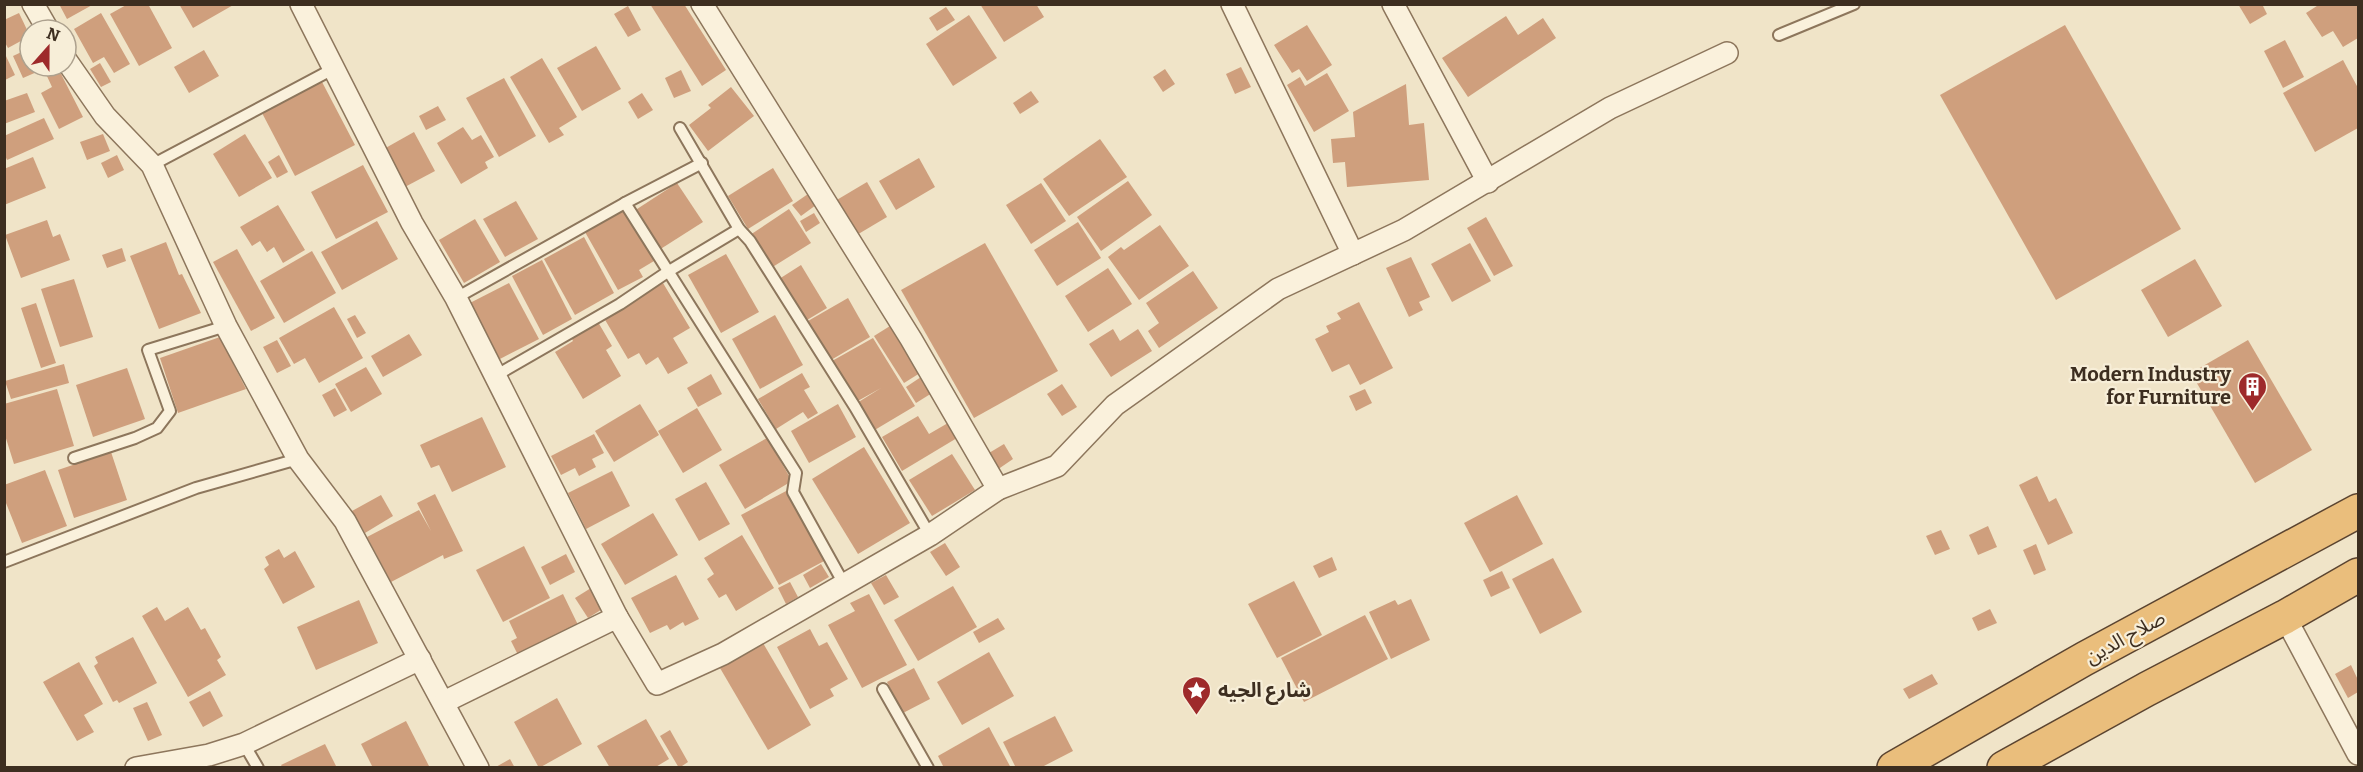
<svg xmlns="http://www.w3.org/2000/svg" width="2363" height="772" viewBox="0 0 2363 772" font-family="Bitter,'Noto Sans Arabic',serif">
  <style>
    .building { fill: #cf9f7d }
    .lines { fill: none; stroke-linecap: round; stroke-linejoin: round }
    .service-casing { stroke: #8d765c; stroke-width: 14 }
    .minor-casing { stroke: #8d765c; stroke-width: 24 }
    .trunk-casing { stroke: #5b4430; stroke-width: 36 }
    .service { stroke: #faf1dc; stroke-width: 10 }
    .minor { stroke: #faf1dc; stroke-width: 21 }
    .trunk { stroke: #eabe7c; stroke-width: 33 }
    .labels { text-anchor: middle; stroke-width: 4.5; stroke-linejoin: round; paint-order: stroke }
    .poi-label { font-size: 20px; font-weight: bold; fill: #3d2e20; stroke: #f7eed8; text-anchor: end }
    .street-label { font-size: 20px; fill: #3d2e20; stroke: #f7eed8 }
  </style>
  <rect width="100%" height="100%" fill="#f0e4c8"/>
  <g class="building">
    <polygon points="59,4 94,4 67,19"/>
    <polygon points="128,4 148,4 172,48 139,66 110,14"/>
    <polygon points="179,4 235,4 193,28"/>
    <polygon points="650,4 684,4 726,70 702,86"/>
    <polygon points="980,4 1036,4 1044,17 1004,42"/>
    <polygon points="2238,4 2262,4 2267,14 2250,24"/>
    <polygon points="2320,4 2358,4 2358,38 2343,47 2333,31 2322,37 2306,13"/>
    <polygon points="628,6 641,30 628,37 614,14"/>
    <polygon points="946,7 955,20 937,31 929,18"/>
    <polygon points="19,13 30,36 8,48 4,41 4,20"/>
    <polygon points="101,13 130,64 114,73 104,57 93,63 74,29"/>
    <polygon points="969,15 997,58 953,86 926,44"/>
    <polygon points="1506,16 1518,35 1543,18 1556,38 1468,97 1442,58"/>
    <polygon points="1307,25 1332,65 1307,81 1299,69 1292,73 1274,45"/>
    <polygon points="2065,25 2181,229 2056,300 1940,95"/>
    <polygon points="2285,40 2304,77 2283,88 2264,51"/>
    <polygon points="596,46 621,89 582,111 557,68"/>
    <polygon points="30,48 30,66 46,68 23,78 13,56"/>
    <polygon points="204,50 219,76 189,93 174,67"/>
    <polygon points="5,54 15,75 5,80"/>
    <polygon points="542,58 577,117 559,128 564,135 549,143 510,77"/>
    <polygon points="2343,60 2358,88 2358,128 2315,152 2283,93"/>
    <polygon points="100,63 111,82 101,87 90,69"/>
    <polygon points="1241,67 1251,87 1235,94 1226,74"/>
    <polygon points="58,68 83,117 59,129 41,93 52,87 46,74"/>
    <polygon points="1165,69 1175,84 1163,92 1153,77"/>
    <polygon points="681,70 691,91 674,98 665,78"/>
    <polygon points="1327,73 1349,111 1314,132 1287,85 1300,77 1305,86"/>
    <polygon points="504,78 536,136 499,157 466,98"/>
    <polygon points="321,80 355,145 295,176 261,111"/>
    <polygon points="1406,84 1409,125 1424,123 1429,180 1347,187 1345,162 1333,163 1331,139 1355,137 1353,112"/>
    <polygon points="731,87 754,116 708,151 689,125 711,108 708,105"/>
    <polygon points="1031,91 1039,102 1020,114 1013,103"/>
    <polygon points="27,93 35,112 4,124 4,101"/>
    <polygon points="642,93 653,110 638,119 628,102"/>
    <polygon points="438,106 446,120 426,130 419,116"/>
    <polygon points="44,118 54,139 7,160 4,153 4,136"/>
    <polygon points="463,127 472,140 481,135 494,157 485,162 488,168 461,184 437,143"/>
    <polygon points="414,132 435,171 403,188 382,150"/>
    <polygon points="103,134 110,151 87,160 80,142"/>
    <polygon points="245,134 272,178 239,197 213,154"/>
    <polygon points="1100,139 1127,177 1069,216 1043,179"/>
    <polygon points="117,155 124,170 108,178 101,163"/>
    <polygon points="279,155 288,172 277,178 268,162"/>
    <polygon points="33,157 46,188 4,205 4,169"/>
    <polygon points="919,158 935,187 896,210 879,181"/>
    <polygon points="363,165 388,212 336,239 311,192"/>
    <polygon points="773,168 793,201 748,229 728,196"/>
    <polygon points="1128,181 1152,215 1101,251 1077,217"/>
    <polygon points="867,182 887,217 855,236 835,201"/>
    <polygon points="677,183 703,222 659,250 634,211"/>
    <polygon points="1041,183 1066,221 1031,244 1006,205"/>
    <polygon points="808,194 816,205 801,216 792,205"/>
    <polygon points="516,201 538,239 505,257 483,219"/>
    <polygon points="278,205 305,250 283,263 274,247 267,252 260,241 252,246 240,227"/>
    <polygon points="625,209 654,261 639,270 643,277 618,290 585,232"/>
    <polygon points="789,209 811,243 771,268 750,235"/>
    <polygon points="814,213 820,223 806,232 800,221"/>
    <polygon points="1486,217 1513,266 1494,276 1467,228"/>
    <polygon points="475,219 500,262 464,283 439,240"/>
    <polygon points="47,220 53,237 60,234 70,260 21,278 5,235"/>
    <polygon points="377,221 398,259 342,290 321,252"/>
    <polygon points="1078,222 1101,258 1057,286 1034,250"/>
    <polygon points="1160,225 1189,266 1139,300 1108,257 1121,247 1124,250"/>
    <polygon points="584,237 614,293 575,315 544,259"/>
    <polygon points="166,242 179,275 182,274 201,313 159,329 130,256"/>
    <polygon points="985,243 1058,371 974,418 901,290"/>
    <polygon points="1470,243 1491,281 1452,302 1431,264"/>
    <polygon points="122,248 126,261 107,268 102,255"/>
    <polygon points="237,249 275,318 251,331 213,262"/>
    <polygon points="312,251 336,293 284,323 260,281"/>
    <polygon points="726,254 759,312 721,333 688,275"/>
    <polygon points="1411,257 1430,297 1419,302 1423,310 1409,317 1386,268"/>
    <polygon points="2195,259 2222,306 2168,337 2141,290"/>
    <polygon points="542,260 572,319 543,335 512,276"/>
    <polygon points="801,265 827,308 802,323 776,281"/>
    <polygon points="1108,268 1132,304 1088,332 1065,296"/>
    <polygon points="1193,271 1218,308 1159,348 1148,331 1159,323 1146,303"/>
    <polygon points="74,279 93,337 60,347 41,289"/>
    <polygon points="509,283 539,339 496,361 466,305"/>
    <polygon points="663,283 690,328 673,338 688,363 668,374 658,357 646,365 639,353 628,359 604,318"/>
    <polygon points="848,298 870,337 831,360 808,321"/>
    <polygon points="1359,302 1393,368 1360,385 1349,364 1332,372 1315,339 1329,332 1326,326 1341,319 1337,313"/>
    <polygon points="36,303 56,363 41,368 21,308"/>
    <polygon points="334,307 363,358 319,383 305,358 294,364 279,338"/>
    <polygon points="355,315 366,333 357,338 347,319"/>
    <polygon points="775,315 803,365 760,389 732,339"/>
    <polygon points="598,322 612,346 606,350 621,376 583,399 555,352 573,341 571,337"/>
    <polygon points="890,326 920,373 904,383 874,336"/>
    <polygon points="1113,329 1120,341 1138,329 1152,351 1111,377 1089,344"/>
    <polygon points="409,334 422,355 383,377 371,356"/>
    <polygon points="220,337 246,389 178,413 160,358"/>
    <polygon points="873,338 915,406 873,431 857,403 881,388 856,402 832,361"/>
    <polygon points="277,340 291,366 277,373 263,347"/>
    <polygon points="2248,340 2312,450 2255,483 2191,373"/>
    <polygon points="64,364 69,383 11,399 5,381"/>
    <polygon points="366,367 382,394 351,412 335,384"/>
    <polygon points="127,368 145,419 93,437 76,385"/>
    <polygon points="802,373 810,387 804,390 818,413 808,419 803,412 776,429 758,399"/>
    <polygon points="711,374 722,394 698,407 687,388"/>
    <polygon points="921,377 932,393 916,403 906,387"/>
    <polygon points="1062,384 1077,407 1062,416 1047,394"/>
    <polygon points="335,388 347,410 334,417 322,395"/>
    <polygon points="57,389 74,446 14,464 4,432 4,404"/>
    <polygon points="1365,389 1372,403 1356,411 1349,396"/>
    <polygon points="640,404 659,435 614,462 595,431"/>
    <polygon points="838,404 856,437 809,463 791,431"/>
    <polygon points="697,408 722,450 683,473 658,431"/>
    <polygon points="918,416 929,434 948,423 957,438 902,471 882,437"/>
    <polygon points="482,417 506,467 452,492 439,465 431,468 420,445"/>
    <polygon points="594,434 604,453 592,459 596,467 579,476 575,468 561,475 551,456"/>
    <polygon points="767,438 792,481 745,509 719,465"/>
    <polygon points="1004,444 1013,459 994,472 984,456"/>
    <polygon points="864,447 910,523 858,554 812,479"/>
    <polygon points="111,452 127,500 74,518 58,470"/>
    <polygon points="952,454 975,490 932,516 909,480"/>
    <polygon points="45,470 67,526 22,543 4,498 4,485"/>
    <polygon points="612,471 630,506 586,529 568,493"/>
    <polygon points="2037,476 2049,502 2056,498 2073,533 2048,545 2019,485"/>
    <polygon points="706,482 730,524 699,541 675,499"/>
    <polygon points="788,490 826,560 779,585 741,515"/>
    <polygon points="435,494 463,551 444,559 443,555 391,582 367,537 419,510 431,531 417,503"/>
    <polygon points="381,495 393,516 365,533 352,511"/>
    <polygon points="1517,495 1543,544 1490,572 1464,523"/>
    <polygon points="653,513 678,555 625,585 601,544"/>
    <polygon points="1988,526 1997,547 1978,555 1969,535"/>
    <polygon points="1941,530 1950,549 1935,555 1926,536"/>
    <polygon points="742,535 774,588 736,611 726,594 719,598 707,579 714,574 704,558"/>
    <polygon points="945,543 960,567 946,576 930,552"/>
    <polygon points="2036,544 2046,570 2034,575 2023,550"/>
    <polygon points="524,546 550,598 503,622 476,570"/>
    <polygon points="279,549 284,558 295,551 315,587 283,604 264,569 269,565 265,557"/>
    <polygon points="566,554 575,572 550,585 541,567"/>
    <polygon points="1332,557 1337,570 1319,578 1313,566"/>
    <polygon points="1553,558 1582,612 1540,634 1512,579"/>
    <polygon points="821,564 829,577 810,588 803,575"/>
    <polygon points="1502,571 1510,588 1491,597 1483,580"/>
    <polygon points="676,575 699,619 685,626 683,622 670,630 667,625 650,633 631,598"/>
    <polygon points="886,575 899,597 884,605 871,583"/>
    <polygon points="1294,581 1322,635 1277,658 1248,604"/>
    <polygon points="790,582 798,597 786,604 778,588"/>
    <polygon points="953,586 977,627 918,661 894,620"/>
    <polygon points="591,588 604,608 588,618 575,598"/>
    <polygon points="563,594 580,629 520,659 511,641 517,638 509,621"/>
    <polygon points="869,594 907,665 862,688 828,625 855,611 850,603"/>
    <polygon points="1411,599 1430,640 1391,659 1369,612 1395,600 1398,605"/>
    <polygon points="359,600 378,643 316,670 297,627"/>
    <polygon points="157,607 165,621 188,607 201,630 205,628 221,657 217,660 226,675 188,697 142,616"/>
    <polygon points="1990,609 1997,623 1978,631 1972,618"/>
    <polygon points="1365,615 1388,659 1304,702 1281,658"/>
    <polygon points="998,618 1005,629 979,643 973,632"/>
    <polygon points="810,629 819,646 827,642 848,679 830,689 834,696 810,709 777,647"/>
    <polygon points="133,637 157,683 119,703 117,700 113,702 94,666 98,663 95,657"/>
    <polygon points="763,643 811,725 768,750 720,668"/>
    <polygon points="989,652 1014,696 962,725 937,682"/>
    <polygon points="79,662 103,704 84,715 94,732 77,741 43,682"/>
    <polygon points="2351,665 2358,680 2358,692 2348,698 2335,674"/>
    <polygon points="914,668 930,699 903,713 887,682"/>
    <polygon points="1932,674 1938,684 1909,699 1903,689"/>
    <polygon points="210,691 223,716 203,727 189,702"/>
    <polygon points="557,698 582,744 539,768 514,722"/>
    <polygon points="147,702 162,735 148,741 133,708"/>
    <polygon points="1055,716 1073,751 1040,768 1016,768 1003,742"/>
    <polygon points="646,719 669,759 654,768 610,768 597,746"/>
    <polygon points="406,721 430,768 373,768 361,744"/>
    <polygon points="989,727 1011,768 944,768 938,756"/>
    <polygon points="670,730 688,762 679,768 660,736"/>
    <polygon points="325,744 337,768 283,768 281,765"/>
    <polygon points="510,759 515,768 494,768"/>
  </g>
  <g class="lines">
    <defs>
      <g id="service">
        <polyline points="1779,35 1854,4"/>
        <polyline points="680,128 739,229 750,241 855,407 930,535"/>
        <polyline points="152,165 333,69"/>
        <polyline points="625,203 796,473 793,492 844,584"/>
        <polyline points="456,298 625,203 702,163"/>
        <polyline points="495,376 620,304 669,271 739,229"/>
        <polyline points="74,458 135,438 157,428 170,411 148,350 226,326"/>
        <polyline points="4,562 196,488 298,459"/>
        <polyline points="883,689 928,768"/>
        <polyline points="244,744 258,768"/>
      </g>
      <g id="minor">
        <polyline points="33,4 48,30"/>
        <polyline points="301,4 412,223 456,298 617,617"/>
        <polyline points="702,4 911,339 998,489"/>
        <polyline points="1232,4 1353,254"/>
        <polyline points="1393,4 1488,182"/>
        <polyline points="66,60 105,116 152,165 226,326 298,459 345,521 478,768"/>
        <polyline points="2285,617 2358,754"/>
        <polyline points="444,702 617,617 657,684 723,654 930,535 998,489 1057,466 1115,405 1278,289 1404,230 1610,108 1727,53"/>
        <polyline points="136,768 209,755 244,744 420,659"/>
      </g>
      <g id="trunk">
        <polyline points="1894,768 2084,659 2358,511"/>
        <polyline points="2004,768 2147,689 2285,617 2358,575"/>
      </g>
    </defs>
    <use href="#service" class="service-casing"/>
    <use href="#minor" class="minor-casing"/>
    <use href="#trunk" class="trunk-casing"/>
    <use href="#service" class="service"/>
    <use href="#minor" class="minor"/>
    <use href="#trunk" class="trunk"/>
  </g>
  <defs>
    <symbol id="building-pin" viewBox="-11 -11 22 30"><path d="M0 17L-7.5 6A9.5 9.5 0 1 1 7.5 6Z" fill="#9e2a2b" stroke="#f7eed8"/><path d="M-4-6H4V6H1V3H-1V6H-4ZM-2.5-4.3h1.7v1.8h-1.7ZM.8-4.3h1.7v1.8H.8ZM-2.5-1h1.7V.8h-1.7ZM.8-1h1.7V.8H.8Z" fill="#fff"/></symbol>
    <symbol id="sight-pin" viewBox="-11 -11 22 30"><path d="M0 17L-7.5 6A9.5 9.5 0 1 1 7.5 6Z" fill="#9e2a2b" stroke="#f7eed8"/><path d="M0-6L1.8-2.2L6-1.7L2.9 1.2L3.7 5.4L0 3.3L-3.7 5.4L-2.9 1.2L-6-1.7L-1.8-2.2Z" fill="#fff"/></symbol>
  </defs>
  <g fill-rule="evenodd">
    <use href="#building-pin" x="2236" y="370" width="33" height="45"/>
    <use href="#sight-pin" x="1180" y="674" width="33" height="45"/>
  </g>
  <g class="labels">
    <g class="poi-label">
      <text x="2231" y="381">Modern Industry<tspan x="2231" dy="23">for Furniture</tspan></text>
      <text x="1218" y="697" text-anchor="start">شارع الجيه</text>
    </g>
    <g class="street-label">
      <text transform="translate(2125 637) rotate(-29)" y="7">صلاح الدين</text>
    </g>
  </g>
  <rect width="2363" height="772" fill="none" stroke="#3d2e20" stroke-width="12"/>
  <g transform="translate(48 48) rotate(21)"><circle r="28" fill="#f7eed8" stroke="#ada18e" stroke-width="1.5"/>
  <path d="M0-4.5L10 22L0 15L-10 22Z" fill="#9e2a2b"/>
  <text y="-9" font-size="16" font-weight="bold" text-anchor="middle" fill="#3d2e20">N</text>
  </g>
</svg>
